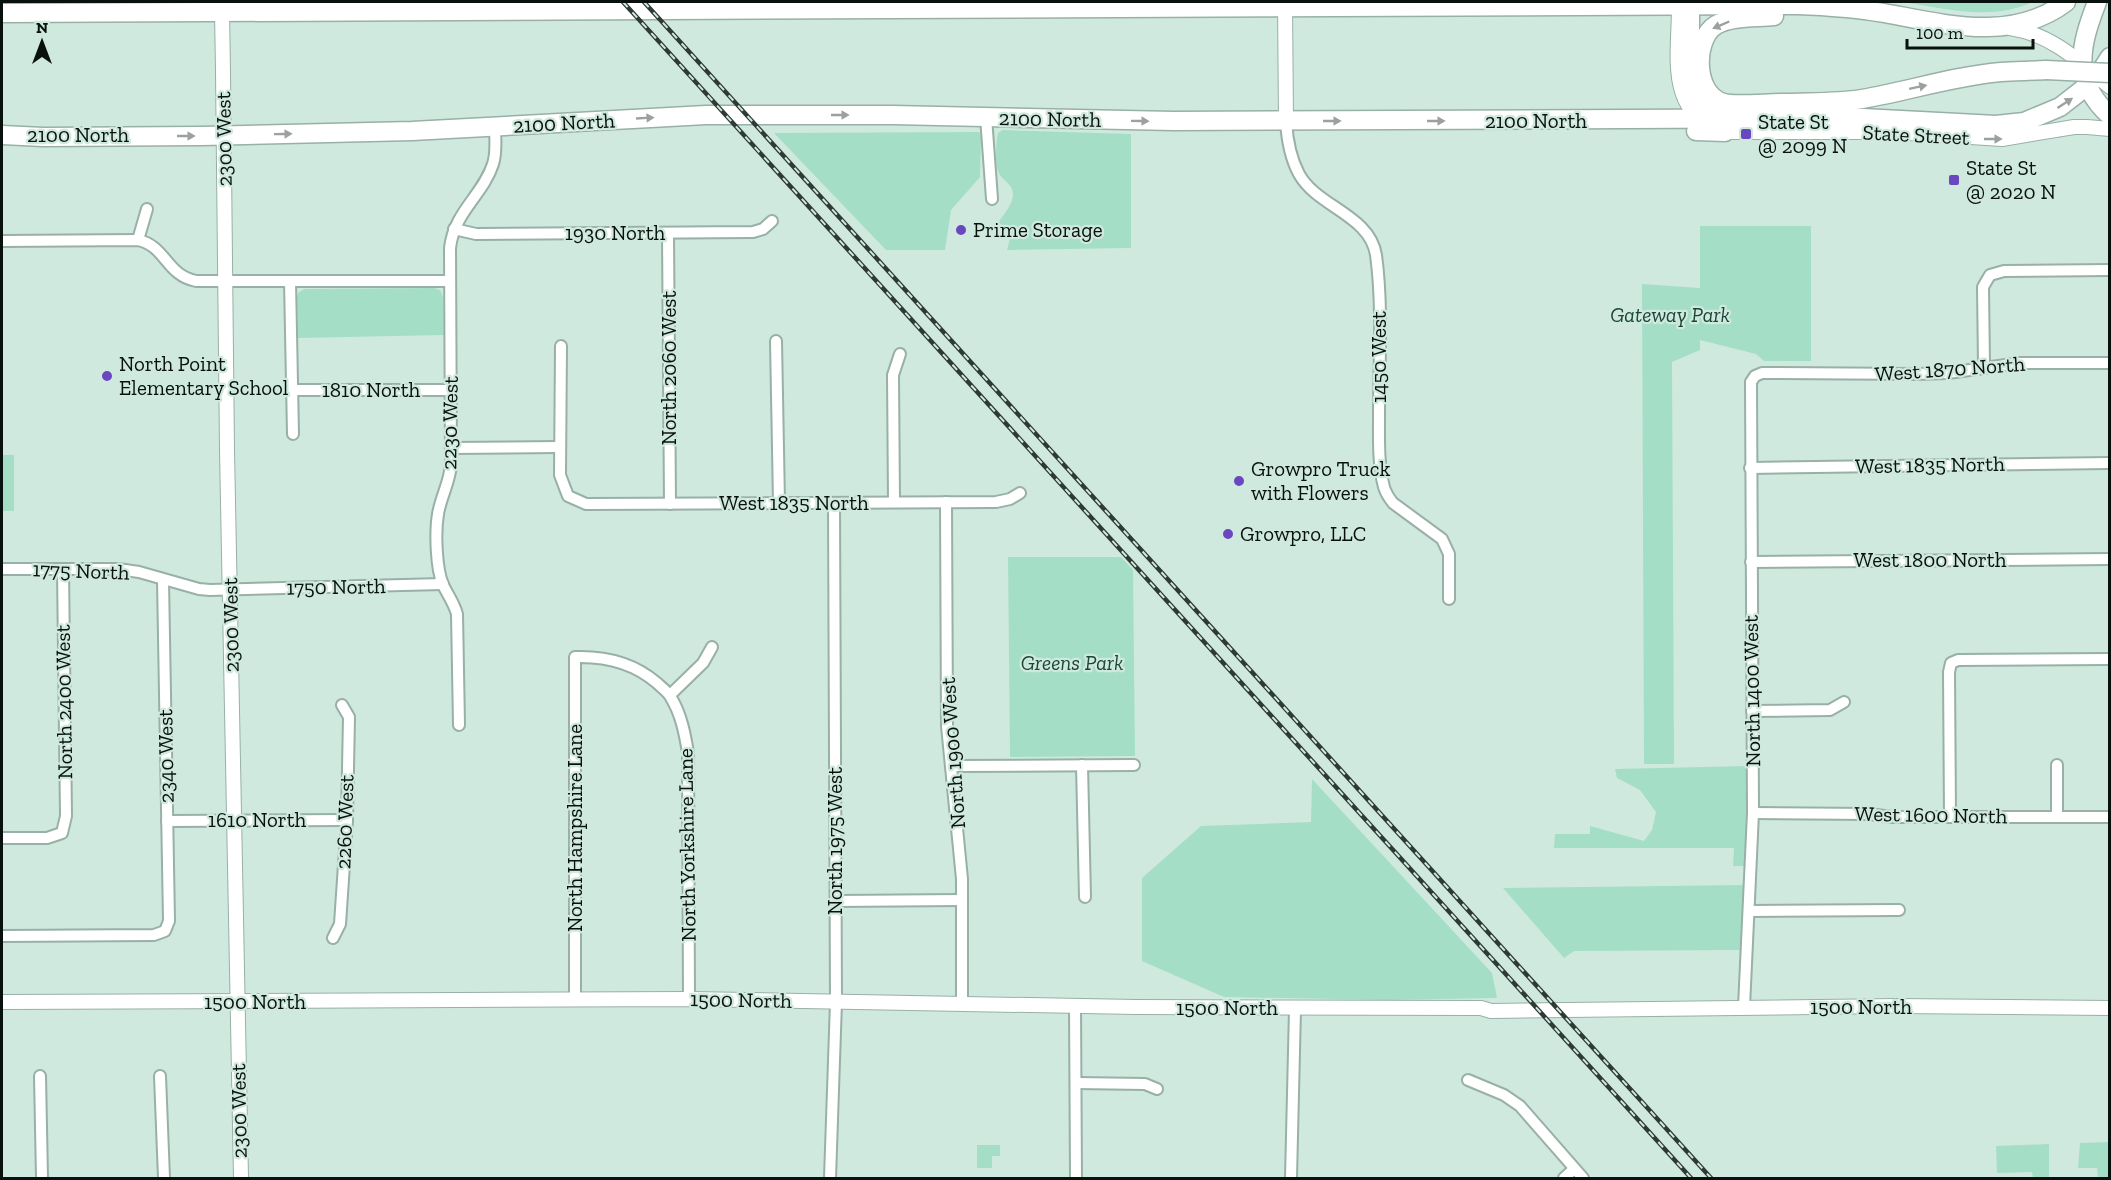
<svg xmlns="http://www.w3.org/2000/svg" width="2111" height="1180" viewBox="0 0 2111 1180" font-family="'Zilla Slab',serif">
  <style>
    .green { fill: #a5dec7 }
    .lines { fill: none; stroke-linecap: round; stroke-linejoin: round }
    .street-casing { stroke: #98b0a6; stroke-width: 14 }
    .secondary-casing { stroke: #98b0a6; stroke-width: 16 }
    .highway-casing { stroke: #98b0a6; stroke-width: 21 }
    .street { stroke: #fff; stroke-width: 10 }
    .secondary { stroke: #fff; stroke-width: 14 }
    .highway { stroke: #fff; stroke-width: 18 }
    .rail-casing { stroke: #2e3a35; stroke-width: 4.5 }
    .rail { stroke: #d0e9de; stroke-width: 2; stroke-dasharray: 7; stroke-linecap: butt }
    .highway-bridge-casing { stroke: #98b0a6; stroke-width: 21; stroke-linecap: butt }
    .highway-bridge { stroke: #fff; stroke-width: 18 }
    .oneway { fill: #9ca09e }
    .poi-dot { fill: #6a47c0; stroke: #d0e9de; stroke-width: 2 }
    .labels { text-anchor: middle; stroke-width: 4.5; stroke-linejoin: round; paint-order: stroke }
    .street-label { font-size: 21px; fill: #08110d; stroke: #d0e9de }
    .poi-label { font-size: 21px; fill: #08110d; stroke: #d0e9de; text-anchor: start }
    .park-label { font-size: 21px; font-style: italic; fill: #1a4637; stroke: #d0e9de }
  </style>
  <rect width="100%" height="100%" fill="#d0e9de"/>
  <g class="green">
    <path d="M1903,2H2033C1992,21 1946,9 1903,2Z"/>
    <path d="M1003,130L1131,134V248L1007,250L1011,235L1007,228L998,223C1004,214 1013,204 1013,194C1013,185 1004,181 1000,175C994,166 996,143 998,133Z"/>
    <polygon points="979,132 981,136 980,177 951,210 945,250 886,250 774,133"/>
    <polygon points="1700,226 1811,226 1811,361 1764,361 1756,354 1700,340 1700,350 1672,362 1674,764 1644,764 1642,284 1700,288"/>
    <polygon points="434,288 440,290 443,297 444,335 298,338 297,297 298,293 304,289"/>
    <rect x="2" y="455" width="12" height="56"/>
    <polygon points="1008,557 1121,557 1133,570 1135,756 1010,757"/>
    <polygon points="1747,766 1748,815 1744,866 1733,866 1734,848 1554,848 1555,834 1590,834 1590,826 1644,841 1652,830 1656,812 1640,790 1617,778 1615,769"/>
    <polygon points="1312,779 1492,973 1497,998 1385,1000 1224,997 1142,961 1142,878 1201,826 1311,822"/>
    <polygon points="1744,885 1742,950 1574,951 1564,958 1503,888"/>
    <polygon points="2109,1142 2109,1178 2098,1178 2097,1168 2078,1168 2080,1143"/>
    <polygon points="2049,1144 2049,1178 2033,1178 2032,1172 1997,1173 1996,1146"/>
    <polygon points="977,1145 1000,1145 1000,1156 992,1156 992,1168 977,1168"/>
  </g>
  <g class="lines">
    <defs>
      <g id="street">
        <polyline points="986,117 992,199"/>
        <path d="M1286,121C1287,139 1291,159 1299,174C1317,207 1370,215 1376,255C1383,307 1379,362 1379,415C1379,438 1378,465 1384,487C1386,494 1389,498 1393,503L1442,539L1449,554V599"/>
        <polyline points="454,229 476,234 753,232 763,229 772,221"/>
        <polyline points="668,233 670,504"/>
        <polyline points="138,240 147,209"/>
        <path d="M2,241L138,240C166,246 166,275 196,281H450"/>
        <polyline points="290,281 293,434"/>
        <polyline points="776,341 779,503"/>
        <polyline points="561,346 560,475 568,496 586,504 996,502 1010,499 1020,493"/>
        <polyline points="1984,366 1983,287 1990,275 2004,271 2110,270"/>
        <polyline points="292,390 450,390"/>
        <polyline points="451,448 560,447"/>
        <polyline points="1750,468 2110,463"/>
        <polyline points="894,502 893,375 900,354"/>
        <polyline points="946,502 947,726 962,879 962,1004"/>
        <polyline points="1751,562 2110,559"/>
        <polyline points="2,569 118,569 139,572 199,589 210,590 443,584"/>
        <polyline points="670,695 703,663 712,647"/>
        <polyline points="1752,711 1830,710 1844,702"/>
        <path d="M459,725L457,614C454,603 448,595 443,585C436,568 435,532 438,514C441,496 450,482 451,464L450,248C454,212 483,195 493,164C497,152 495,139 495,126"/>
        <polyline points="1082,765 1085,897"/>
        <polyline points="2057,765 2057,816"/>
        <polyline points="951,766 1134,765"/>
        <polyline points="1753,813 1869,814 1892,817 2110,817"/>
        <polyline points="1950,816 1949,672 1951,663 1958,660 2110,659"/>
        <polyline points="167,821 347,820"/>
        <polyline points="2,838 47,838 62,833 66,816 63,570"/>
        <polyline points="835,901 962,900"/>
        <polyline points="1749,911 1899,910"/>
        <polyline points="2,936 154,935 165,931 169,921 163,580"/>
        <polyline points="333,938 340,924 347,820 349,717 342,705"/>
        <path d="M575,999V657C605,656 634,663 657,683C661,687 667,691 670,696C681,713 685,734 688,753L689,999"/>
        <polyline points="1075,1005 1076,1178"/>
        <polyline points="1744,1007 1753,813 1751,382 1755,376 1762,373 1916,374 1948,373 2020,363 2110,363"/>
        <polyline points="40,1076 42,1178"/>
        <polyline points="160,1076 164,1178"/>
        <polyline points="1468,1080 1504,1095 1520,1106 1583,1178"/>
        <polyline points="1076,1083 1145,1084 1157,1089"/>
        <polyline points="830,1178 836,1002 834,503"/>
        <polyline points="1291,1178 1295,1009"/>
        <polyline points="1564,1178 1574,1169"/>
      </g>
      <g id="secondary">
        <polyline points="214,2 222,11 223,71 227,450 241,1178"/>
        <polyline points="1285,2 1286,121"/>
        <path d="M1679,6C1679,57 1665,113 1725,132H1893L2002,139L2074,127H2087L2110,129"/>
        <path d="M2010,28C2051,34 2079,61 2110,87"/>
        <polyline points="2,1002 689,999 1136,1007 1481,1008 1491,1011 1897,1006 2110,1008"/>
      </g>
      <g id="highway">
        <path d="M1690,2C1690,17 1690,33 1690,49C1690,78 1690,109 1724,119"/>
        <path d="M2097,2C2080,46 2071,80 2110,116"/>
        <path d="M2,13L1797,5C1827,6 1855,8 1884,13C1945,24 2012,43 2066,2"/>
        <path d="M1774,16C1757,18 1731,16 1716,25C1692,39 1693,102 1730,104C1748,105 1767,103 1785,103C1811,102 1837,103 1862,99C1909,91 1954,76 2001,72C2016,71 2031,71 2046,70"/>
        <polyline points="1696,131 1725,132"/>
        <polyline points="2,135 43,137 202,136 412,131 706,115 893,115 1174,121 1863,118 1996,125 2024,122 2060,107 2087,86 2101,71 2110,57"/>
      </g>
    </defs>
    <use href="#street" class="street-casing"/>
    <use href="#secondary" class="secondary-casing"/>
    <use href="#highway" class="highway-casing"/>
    <use href="#street" class="street"/>
    <use href="#secondary" class="secondary"/>
    <use href="#highway" class="highway"/>
    <defs>
      <g id="rail">
        <polyline points="623,2 1691,1178"/>
        <polyline points="644,2 1711,1178"/>
      </g>
    </defs>
    <use href="#rail" class="rail-casing"/>
    <use href="#rail" class="rail"/>
    <defs>
      <polyline id="highway-bridge" points="2046,70 2110,73"/>
    </defs>
    <use href="#highway-bridge" class="highway-bridge-casing"/>
    <use href="#highway-bridge" class="highway-bridge"/>
  </g>
  <defs><path id="oneway-solid" d="M-6-.8H1V-3.2L6.5 0L1 3.2V.8H-6Z" transform="scale(1.5)"/></defs>
  <g class="oneway">
    <use href="#oneway-solid" transform="translate(1721 25) rotate(157)"/>
    <use href="#oneway-solid" transform="translate(1918 87) rotate(-12)"/>
    <use href="#oneway-solid" transform="translate(2065 103) rotate(-33)"/>
    <use href="#oneway-solid" transform="translate(840 115)"/>
    <use href="#oneway-solid" transform="translate(645 118) rotate(-3)"/>
    <use href="#oneway-solid" transform="translate(1140 121) rotate(1)"/>
    <use href="#oneway-solid" transform="translate(1332 121)"/>
    <use href="#oneway-solid" transform="translate(1436 121)"/>
    <use href="#oneway-solid" transform="translate(283 134) rotate(-1)"/>
    <use href="#oneway-solid" transform="translate(186 136)"/>
    <use href="#oneway-solid" transform="translate(1993 139)"/>
  </g>
  <g class="poi-dot">
    <rect x="1740" y="128" width="12" height="12" rx="3"/>
    <rect x="1948" y="174" width="12" height="12" rx="3"/>
    <circle cx="961" cy="230" r="6"/>
    <circle cx="107" cy="376" r="6"/>
    <circle cx="1239" cy="481" r="6"/>
    <circle cx="1228" cy="534" r="6"/>
  </g>
  <g class="labels">
    <g class="street-label">
      <text transform="translate(1050 119) rotate(1)" y="7">2100 North</text>
      <text x="1536" y="128">2100 North</text>
      <text transform="translate(564 123) rotate(-3)" y="7">2100 North</text>
      <text x="78" y="142">2100 North</text>
      <text transform="translate(1916 135) rotate(3)" y="7">State Street</text>
      <text transform="translate(224 139) rotate(-91)" y="7">2300 West</text>
      <text x="615" y="240">1930 North</text>
      <text transform="translate(1379 357) rotate(-90)" y="7">1450 West</text>
      <text transform="translate(669 368) rotate(-90)" y="7">North 2060 West</text>
      <text transform="translate(1950 369) rotate(-4)" y="7">West 1870 North</text>
      <text x="371" y="397">1810 North</text>
      <text transform="translate(450 423) rotate(-89)" y="7">2230 West</text>
      <text transform="translate(1930 465) rotate(-1)" y="7">West 1835 North</text>
      <text x="794" y="510">West 1835 North</text>
      <text x="1930" y="567">West 1800 North</text>
      <text transform="translate(81 571) rotate(2)" y="7">1775 North</text>
      <text transform="translate(336 587) rotate(-1)" y="7">1750 North</text>
      <text transform="translate(231 625) rotate(-91)" y="7">2300 West</text>
      <text transform="translate(1752 691) rotate(-91)" y="7">North 1400 West</text>
      <text transform="translate(64 702) rotate(-91)" y="7">North 2400 West</text>
      <text transform="translate(953 753) rotate(-94)" y="7">North 1900 West</text>
      <text transform="translate(166 756) rotate(-91)" y="7">2340 West</text>
      <text transform="translate(1931 815) rotate(1)" y="7">West 1600 North</text>
      <text x="257" y="827">1610 North</text>
      <text transform="translate(345 822) rotate(-88)" y="7">2260 West</text>
      <text transform="translate(575 828) rotate(-90)" y="7">North Hampshire Lane</text>
      <text transform="translate(835 841) rotate(-90)" y="7">North 1975 West</text>
      <text transform="translate(687 845) rotate(-91)" y="7">North Yorkshire Lane</text>
      <text transform="translate(741 1000) rotate(1)" y="7">1500 North</text>
      <text x="255" y="1009">1500 North</text>
      <text x="1861" y="1014">1500 North</text>
      <text x="1227" y="1015">1500 North</text>
      <text transform="translate(239 1111) rotate(-91)" y="7">2300 West</text>
    </g>
    <g class="poi-label">
      <text x="1758" y="129">State St<tspan x="1758" dy="24">@ 2099 N</tspan></text>
      <text x="1966" y="175">State St<tspan x="1966" dy="24">@ 2020 N</tspan></text>
      <text x="973" y="237">Prime Storage</text>
      <text x="119" y="371">North Point<tspan x="119" dy="24">Elementary School</tspan></text>
      <text x="1251" y="476">Growpro Truck<tspan x="1251" dy="24">with Flowers</tspan></text>
      <text x="1240" y="541">Growpro, LLC</text>
    </g>
    <g class="park-label">
      <text x="1670" y="322">Gateway Park</text>
      <text x="1072" y="670">Greens Park</text>
    </g>
  </g>
  <rect width="2111" height="1180" fill="none" stroke="#08110d" stroke-width="6"/>
  <g transform="translate(42 42)" stroke="#d0e9de" stroke-width="4.5" paint-order="stroke">
  <path d="M0-4.5L10 22L0 15L-10 22Z" fill="#08110d"/>
  <text y="-9" font-size="16" font-weight="bold" text-anchor="middle" fill="#08110d">N</text>
  </g>
  <path d="M1907 39v9h126v-9" fill="none" stroke="#08110d" stroke-width="3"/>
  <text x="1916" y="39" font-size="18" fill="#08110d" stroke="#d0e9de" stroke-width="4.5" paint-order="stroke">100 m</text>
</svg>
